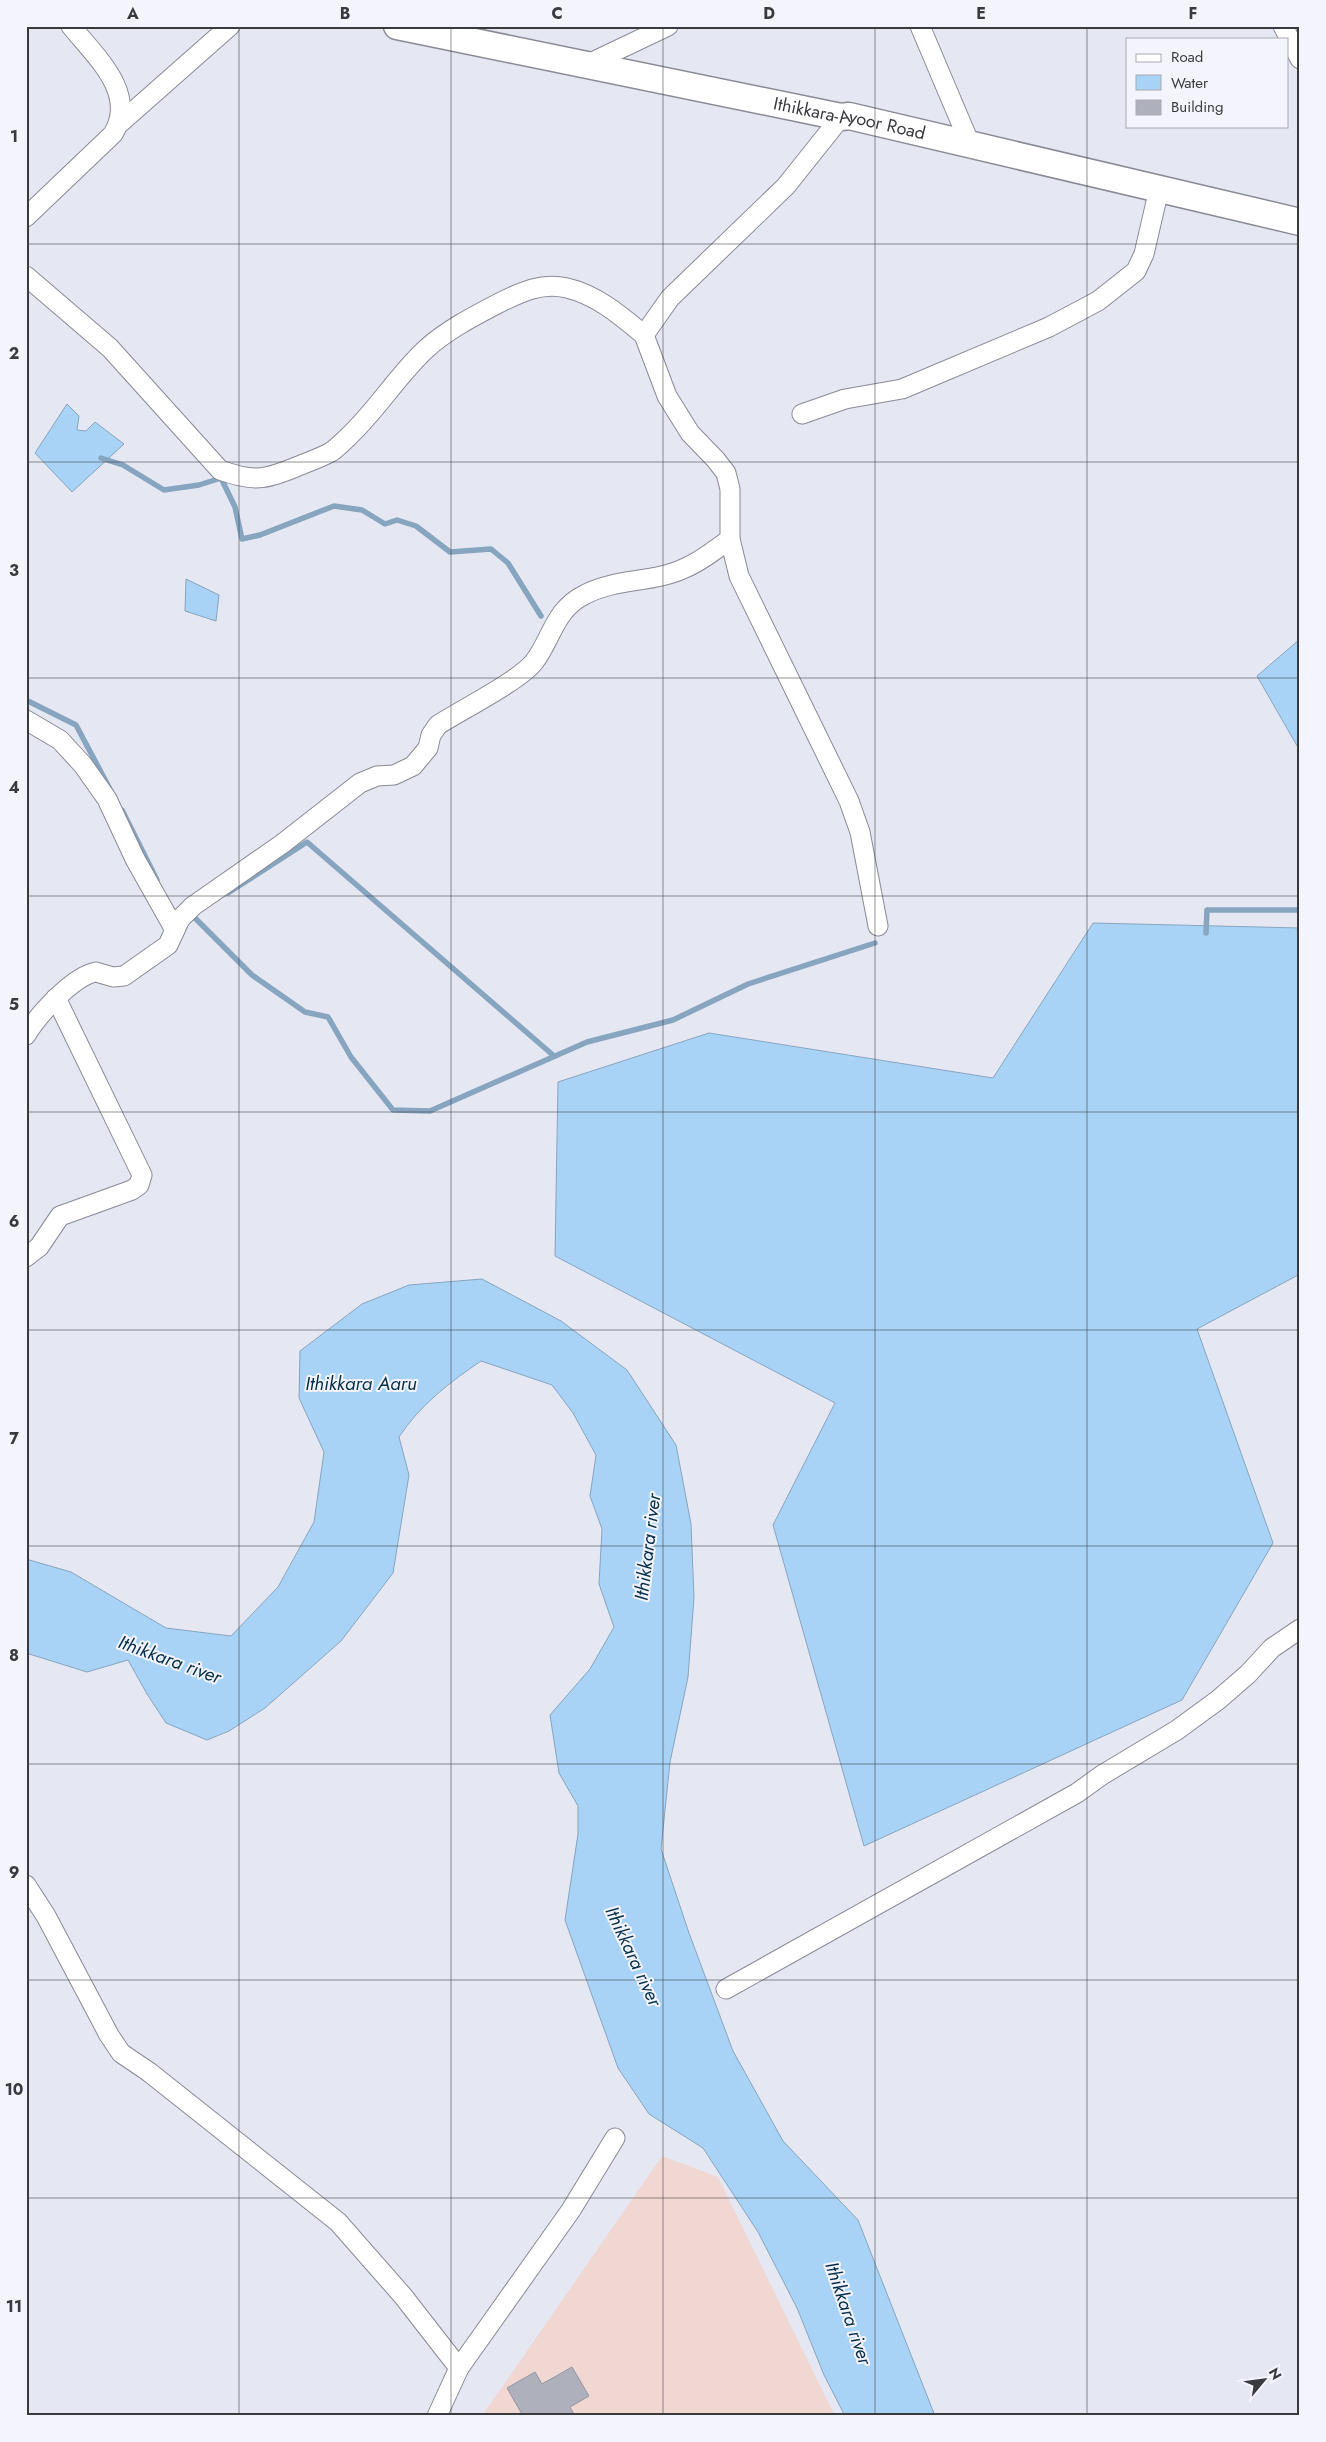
<svg xmlns="http://www.w3.org/2000/svg" width="1326" height="2442" viewBox="0 0 1326 2442" font-family="Jost,sans-serif">
  <style>
    .education { fill: #f1d7d2 }
    .water { fill: #a9d3f6; stroke: #87a5bf }
    .lines { fill: none; stroke-linecap: round; stroke-linejoin: round }
    .stream { stroke: #87a5bf; stroke-width: 5.5 }
    .building { fill: #aeb0bb; stroke: #9495a0 }
    .minor-casing { stroke: #898a95; stroke-width: 21 }
    .secondary-casing { stroke: #898a95; stroke-width: 29 }
    .minor { stroke: #fff; stroke-width: 19 }
    .secondary { stroke: #fff; stroke-width: 26 }
    .grid { fill: none; stroke: #393a3f; stroke-width: 1; stroke-opacity: 0.55 }
    .labels { text-anchor: middle; stroke-width: 4; stroke-linejoin: round; paint-order: stroke }
    .street-label { font-size: 18px; fill: #393a3f; stroke: #f3f4fe }
    .water-label { font-size: 19px; font-style: italic; fill: #052e4b; stroke: #f3f4fe }
    .neatline { fill: none; stroke: #393a3f; stroke-width: 2 }
    .grid-label { font-size: 16px; text-anchor: middle; font-weight: bold; fill: #393a3f }
  </style>
  <rect width="100%" height="100%" fill="#e5e7f3"/>
  <polygon class="education" points="662,2156 718,2177 835,2416 482,2416"/>
  <g class="water">
    <polygon points="67,404 79,416 77,430 86,431 95,422 124,444 72,492 35,453"/>
    <polygon points="186,579 219,595 216,621 185,611"/>
    <polygon points="1300,639 1300,751 1257,676"/>
    <polygon points="1093,923 1300,928 1300,1274 1197,1329 1273,1543 1182,1700 864,1846 773,1525 835,1403 555,1256 558,1082 709,1033 993,1078"/>
    <path d="M482,1279L561,1321L627,1370L676,1445L691,1524L694,1597L688,1677L670,1762L661,1849L689,1933L733,2051L783,2141L858,2220L935,2416H845L824,2375L797,2308L758,2232L703,2148L649,2114L618,2068L565,1920L578,1834V1806L559,1773L550,1715L590,1669L614,1627L599,1584L602,1529L590,1496L596,1455L573,1413L552,1385L481,1361C450,1382 420,1405 399,1437L409,1475L393,1573L341,1641L265,1708L229,1731L207,1740L166,1723L147,1694L128,1660L87,1672L26,1653V1559L71,1572L166,1628L231,1636L278,1587L314,1522L324,1452L299,1398L300,1351L362,1304L409,1285Z"/>
  </g>
  <g class="lines">
    <g class="stream">
      <polyline points="101,458 123,465 164,490 199,485 221,478 235,507 242,539 260,535 334,506 362,510 385,524 397,520 416,526 450,552 491,549 508,563 541,616"/>
      <polyline points="26,700 76,725 111,791"/>
      <polyline points="122,810 157,880"/>
      <polyline points="228,893 307,842 554,1056"/>
      <polyline points="195,914 193,916 252,975 305,1012 328,1017 351,1057 393,1110 430,1111 587,1042 673,1020 748,984 875,943"/>
      <polyline points="1206,933 1207,910 1300,910"/>
    </g>
  </g>
  <polygon class="building" points="572,2367 589,2396 570,2407 575,2416 523,2416 507,2388 535,2372 542,2384"/>
  <g class="lines">
    <defs>
      <g id="minor">
        <polyline points="920,26 970,144"/>
        <polyline points="1283,26 1300,59"/>
        <polyline points="586,65 668,26"/>
        <polyline points="841,117 786,186 670,298 644,335 667,396 690,433 716,460 726,473 730,489 730,539 739,576 849,801 860,832 878,926"/>
        <polyline points="119,124 230,26"/>
        <path d="M26,217L113,134C138,93 95,56 71,26"/>
        <path d="M26,276L110,348L220,470C253,482 265,480 296,467C308,462 320,458 331,452C337,448 343,442 348,437C377,410 397,376 426,349C447,330 474,316 499,303C521,292 542,282 567,288C597,295 621,316 644,335"/>
        <polyline points="802,414 845,399 902,389 1049,327 1098,301 1136,271 1144,254 1159,189"/>
        <polyline points="26,720 60,740 83,765 107,799 135,859 175,930"/>
        <path d="M26,1035C38,1015 73,976 96,972L113,977L124,976L168,945L180,919L193,906L282,844L360,783L377,776L394,775L413,766L428,748L431,735L438,725C461,710 519,681 534,662C552,639 554,609 586,594C617,578 654,583 685,568C702,561 716,549 730,539"/>
        <polyline points="26,1257 39,1247 60,1216 132,1190 139,1185 142,1175 56,998"/>
        <polyline points="26,1885 46,1916 109,2035 121,2053 149,2072 338,2222 403,2296 459,2368 571,2210 615,2138"/>
        <polyline points="726,1989 1077,1793 1102,1775 1177,1730 1218,1700 1248,1674 1272,1648 1300,1629"/>
        <polyline points="437,2416 459,2368"/>
      </g>
      <g id="secondary">
        <path id="s1" d="M397,26L841,117L849,116L1300,222"/>
      </g>
    </defs>
    <use href="#minor" class="minor-casing"/>
    <use href="#secondary" class="secondary-casing"/>
    <use href="#minor" class="minor"/>
    <use href="#secondary" class="secondary"/>
  </g>
  <path class="grid" d="M239,26V2416M451,26V2416M663,26V2416M875,26V2416M1087,26V2416M26,244H1300M26,462H1300M26,678H1300M26,896H1300M26,1112H1300M26,1330H1300M26,1546H1300M26,1764H1300M26,1980H1300M26,2198H1300"/>
  <g class="labels">
    <g class="street-label">
      <text dy="6" stroke="none"><textPath href="#s1" startOffset="462">Ithikkara-Ayoor Road</textPath></text>
    </g>
    <g class="water-label">
      <text x="361" y="1390">Ithikkara Aaru</text>
      <text transform="translate(647 1547) rotate(-83)" y="7">Ithikkara river</text>
      <text transform="translate(170 1659) rotate(20)" y="7">Ithikkara river</text>
      <text transform="translate(634 1956) rotate(65)" y="7">Ithikkara river</text>
      <text transform="translate(849 2313) rotate(71)" y="7">Ithikkara river</text>
    </g>
  </g>
  <rect width="1326" height="2442" fill="none" stroke="#f3f4fe" stroke-width="55"/>
  <rect x="1126" y="38" width="162" height="90" fill="#f3f4fe" stroke="#a9aab2"/>
  <rect x="1136" y="54" width="25" height="8" fill="#ffffff" stroke="#a9aab2"/>
  <text x="1171" y="62" font-size="15" fill="#393a3f">Road</text>
  <rect x="1136" y="75" width="25" height="15" fill="#a9d3f6" stroke="#a9aab2"/>
  <text x="1171" y="88" font-size="15" fill="#393a3f">Water</text>
  <rect x="1136" y="100" width="25" height="15" fill="#aeb0bb" stroke="#a9aab2"/>
  <text x="1171" y="112" font-size="15" fill="#393a3f">Building</text>
  <g transform="translate(1264 2380) rotate(61)" stroke="#f3f4fe" stroke-width="4" paint-order="stroke">
  <path d="M0-4L9 19L0 12L-9 19Z" fill="#393a3f"/>
  <text y="-8" font-size="14" font-weight="bold" text-anchor="middle" fill="#393a3f">N</text>
  </g>
  <rect x="28" y="28" width="1270" height="2386" class="neatline"/>
  <g class="grid-label">
    <text x="133" y="19">A</text>
    <text x="345" y="19">B</text>
    <text x="557" y="19">C</text>
    <text x="769" y="19">D</text>
    <text x="981" y="19">E</text>
    <text x="1193" y="19">F</text>
    <text x="14" y="142">1</text>
    <text x="14" y="359">2</text>
    <text x="14" y="576">3</text>
    <text x="14" y="793">4</text>
    <text x="14" y="1010">5</text>
    <text x="14" y="1227">6</text>
    <text x="14" y="1444">7</text>
    <text x="14" y="1661">8</text>
    <text x="14" y="1878">9</text>
    <text x="14" y="2095">10</text>
    <text x="14" y="2312">11</text>
  </g>
</svg>
